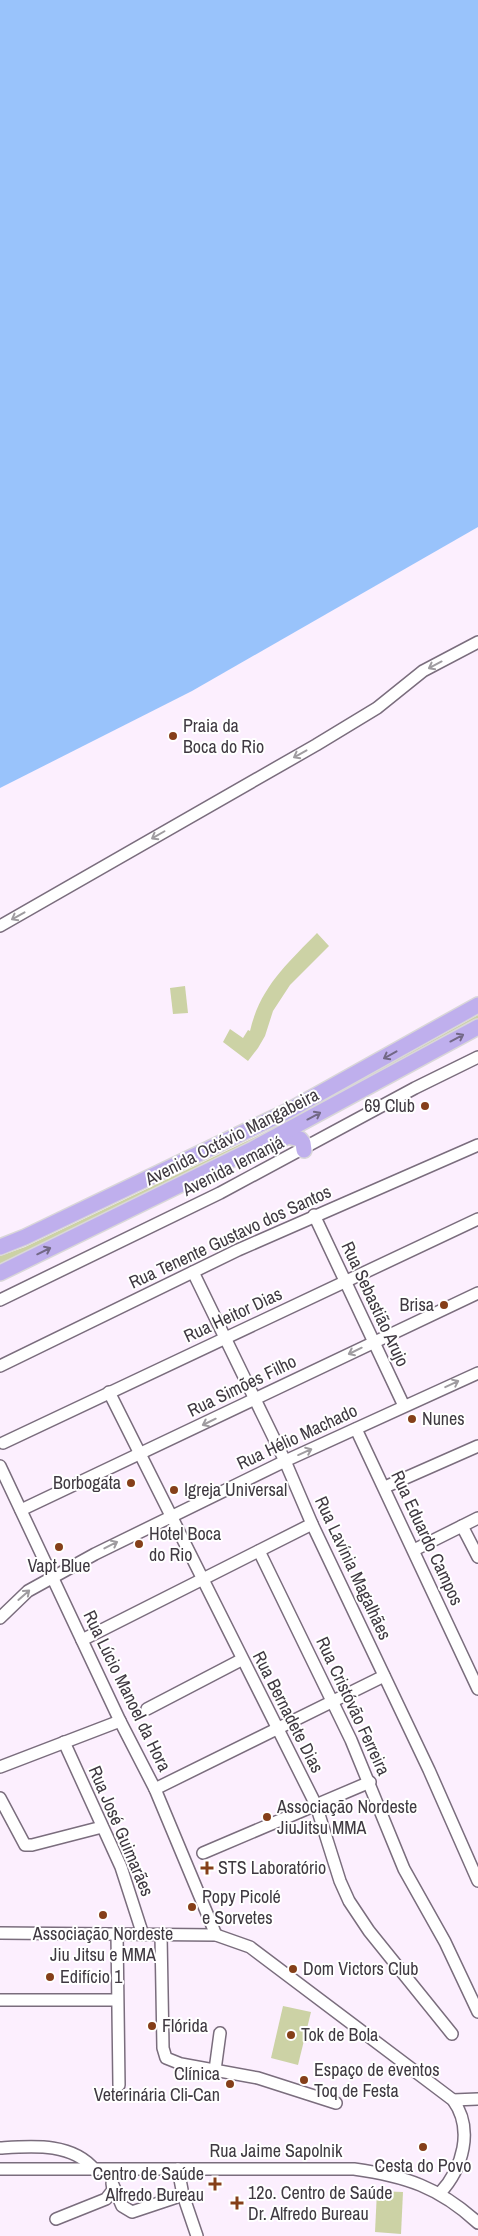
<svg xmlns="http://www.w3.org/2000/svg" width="478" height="2236" viewBox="0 0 478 2236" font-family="'Archivo Narrow',sans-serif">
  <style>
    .green { fill: #ccd2a5 }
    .water { fill: #99c3fb }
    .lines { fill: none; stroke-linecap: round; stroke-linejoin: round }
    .minor-casing { stroke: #7a6d7d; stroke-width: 14 }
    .major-casing { stroke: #d9d7d9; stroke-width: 18 }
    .minor { stroke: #fff; stroke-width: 11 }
    .major { stroke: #bfafed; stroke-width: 15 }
    .oneway { stroke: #9f9ca0 }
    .oneway2 { stroke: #726886 }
    .poi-dot { fill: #853f19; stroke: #fff; stroke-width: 2 }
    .labels { text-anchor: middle; stroke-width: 4; stroke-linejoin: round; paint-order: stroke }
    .poi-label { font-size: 18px; fill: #3f3941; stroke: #fff; text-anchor: start }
    .street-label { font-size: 18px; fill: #3f3941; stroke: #fff }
  </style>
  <rect width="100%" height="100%" fill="#fceffe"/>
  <g class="green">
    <path d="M317,933L329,946L290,985L273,1011L265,1036L258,1048L248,1061L223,1042L230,1029L243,1038L248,1030L250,1031C260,987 288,963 317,933Z"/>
    <polygon points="185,986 188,1013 173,1014 170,988"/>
    <polygon points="478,1015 478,1020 269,1136 0,1265 0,1256 25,1247 266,1132"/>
    <polygon points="283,2006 311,2012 298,2065 271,2058"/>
    <polygon points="377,2191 403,2192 401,2234 375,2232"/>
  </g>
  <polygon class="water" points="0,0 478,0 478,527 192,691 0,788"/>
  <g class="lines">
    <defs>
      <g id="minor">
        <polyline points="0,926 316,745 377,708 423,671 478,642"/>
        <polyline points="314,1215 404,1406"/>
        <polyline points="193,1272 285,1461 312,1524 429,1770 478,1881"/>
        <polyline points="0,1300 220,1193 415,1088 478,1057"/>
        <polyline points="0,1366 238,1250 478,1145"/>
        <polyline points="109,1392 316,1805 340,1881 349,1901 369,1931 452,2034"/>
        <polyline points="356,1429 478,1689"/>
        <polyline points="3,1443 478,1219"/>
        <polyline points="0,1466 120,1721 155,1789 216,1935"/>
        <polyline points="385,1487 478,1446"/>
        <polyline points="21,1510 478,1293"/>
        <polyline points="462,1526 478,1557"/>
        <polyline points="414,1550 478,1518"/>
        <polyline points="259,1551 351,1740 404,1869 445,1942 478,2012"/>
        <polyline points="0,1618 28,1591 95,1554 285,1461 478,1373"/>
        <polyline points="82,1640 312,1524"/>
        <polyline points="147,1709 241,1660"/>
        <polyline points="64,1742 121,1867 143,1935"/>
        <polyline points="0,1767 120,1721"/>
        <polyline points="155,1789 384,1676"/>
        <polyline points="0,1798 25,1845 32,1845 102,1827"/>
        <polyline points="203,1853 370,1782"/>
        <path d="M0,1933L216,1935L250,1947L453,2100C474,2129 463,2168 440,2193"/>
        <polyline points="117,1934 119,2085"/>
        <polyline points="161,1935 163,2048 166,2058 181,2064 258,2078 336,2103"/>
        <polyline points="0,2000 117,2000"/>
        <polyline points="215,2070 220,2033"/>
        <polyline points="453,2100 478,2099"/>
        <path d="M0,2148C32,2146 72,2142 95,2170"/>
        <path d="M0,2169H354C405,2176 439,2187 478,2223"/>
        <polyline points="178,2169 183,2195 197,2236"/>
        <polyline points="113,2185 122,2206 132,2212 183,2195"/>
        <polyline points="56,2219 106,2199 113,2190 112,2183"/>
      </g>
      <g id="major">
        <polyline points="278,1141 288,1136 300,1139 303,1143 304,1150"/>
        <polyline points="0,1247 25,1237 288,1111 478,1005"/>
        <polyline points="0,1273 251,1150 478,1027"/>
      </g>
    </defs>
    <use href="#minor" class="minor-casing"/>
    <use href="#major" class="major-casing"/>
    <use href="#minor" class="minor"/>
    <use href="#major" class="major"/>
  </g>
  <defs><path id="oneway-shaft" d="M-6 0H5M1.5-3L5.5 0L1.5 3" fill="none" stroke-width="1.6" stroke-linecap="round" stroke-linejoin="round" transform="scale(1.25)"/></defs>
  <g class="oneway">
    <use href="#oneway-shaft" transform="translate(435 665) rotate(152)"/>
    <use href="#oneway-shaft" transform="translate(300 754) rotate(151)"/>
    <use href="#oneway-shaft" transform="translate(158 835) rotate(150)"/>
    <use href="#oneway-shaft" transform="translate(18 916) rotate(151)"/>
    <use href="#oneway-shaft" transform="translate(355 1351) rotate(154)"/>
    <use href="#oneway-shaft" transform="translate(452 1384) rotate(-25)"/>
    <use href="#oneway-shaft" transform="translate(209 1422) rotate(154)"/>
    <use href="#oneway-shaft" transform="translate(305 1452) rotate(-24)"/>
    <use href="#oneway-shaft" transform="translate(111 1545) rotate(-27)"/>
    <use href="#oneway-shaft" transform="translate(24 1595) rotate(-41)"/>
  </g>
  <g class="oneway2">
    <use href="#oneway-shaft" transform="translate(457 1038) rotate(-28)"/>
    <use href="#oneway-shaft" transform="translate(390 1055) rotate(151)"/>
    <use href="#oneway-shaft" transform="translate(314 1116) rotate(-28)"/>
    <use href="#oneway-shaft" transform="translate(44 1251) rotate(-26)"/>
  </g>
  <g class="poi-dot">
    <circle cx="173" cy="736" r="5"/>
    <circle cx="425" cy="1106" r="5"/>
    <circle cx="444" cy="1305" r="5"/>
    <circle cx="412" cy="1419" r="5"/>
    <circle cx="131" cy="1483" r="5"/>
    <circle cx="174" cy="1490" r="5"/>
    <circle cx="139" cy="1544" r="5"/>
    <circle cx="59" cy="1547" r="5"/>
    <circle cx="267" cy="1817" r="5"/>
    <path d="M204.5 1860.5h5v5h5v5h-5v5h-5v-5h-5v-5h5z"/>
    <circle cx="192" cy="1907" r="5"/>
    <circle cx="103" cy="1915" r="5"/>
    <circle cx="293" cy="1969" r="5"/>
    <circle cx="50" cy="1977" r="5"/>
    <circle cx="152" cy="2026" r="5"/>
    <circle cx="291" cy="2035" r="5"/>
    <circle cx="304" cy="2080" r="5"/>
    <circle cx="230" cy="2084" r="5"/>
    <circle cx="423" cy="2147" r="5"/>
    <path d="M212.5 2176.5h5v5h5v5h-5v5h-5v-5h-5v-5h5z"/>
    <path d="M234.5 2195.5h5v5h5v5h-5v5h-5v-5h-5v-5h5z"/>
  </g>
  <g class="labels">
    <g class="poi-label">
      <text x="183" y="732">Praia da<tspan x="183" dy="21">Boca do Rio</tspan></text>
      <text x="415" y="1112" text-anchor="end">69 Club</text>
      <text x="434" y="1311" text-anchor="end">Brisa</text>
      <text x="422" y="1425">Nunes</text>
      <text x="121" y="1489" text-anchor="end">Borbogata</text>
      <text x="184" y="1496">Igreja Universal</text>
      <text x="149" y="1540">Hotel Boca<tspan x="149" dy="21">do Rio</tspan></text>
      <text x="59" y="1572" text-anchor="middle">Vapt Blue</text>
      <text x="277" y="1813">Associação Nordeste<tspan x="277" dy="21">JiuJitsu MMA</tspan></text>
      <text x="218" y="1874">STS Laboratório</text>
      <text x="202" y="1903">Popy Picolé<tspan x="202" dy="21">e Sorvetes</tspan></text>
      <text x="103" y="1940" text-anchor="middle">Associação Nordeste<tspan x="103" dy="21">Jiu Jitsu e MMA</tspan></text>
      <text x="303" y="1975">Dom Victors Club</text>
      <text x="60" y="1983">Edifício 1</text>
      <text x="162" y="2032">Flórida</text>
      <text x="301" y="2041">Tok de Bola</text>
      <text x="314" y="2076">Espaço de eventos<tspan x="314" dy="21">Toq de Festa</tspan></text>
      <text x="220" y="2080" text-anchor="end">Clínica<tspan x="220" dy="21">Veterinária Cli-Can</tspan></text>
      <text x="423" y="2172" text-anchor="middle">Cesta do Povo</text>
      <text x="204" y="2180" text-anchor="end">Centro de Saúde<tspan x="204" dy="21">Alfredo Bureau</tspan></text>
      <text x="248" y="2199">12o. Centro de Saúde<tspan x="248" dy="21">Dr. Alfredo Bureau</tspan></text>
    </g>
    <g class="street-label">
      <text transform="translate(232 1137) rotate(-27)" y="6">Avenida Octávio Mangabeira</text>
      <text transform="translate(233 1166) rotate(-27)" y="6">Avenida Iemanjá</text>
      <text transform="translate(230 1237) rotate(-25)" y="6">Rua Tenente Gustavo dos Santos</text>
      <text transform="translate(375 1304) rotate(65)" y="6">Rua Sebastião Arujo</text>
      <text transform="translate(233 1315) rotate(-25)" y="6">Rua Heitor Dias</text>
      <text transform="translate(242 1386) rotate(-26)" y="6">Rua Simões Filho</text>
      <text transform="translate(297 1437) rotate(-25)" y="6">Rua Hélio Machado</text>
      <text transform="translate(427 1538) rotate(65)" y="6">Rua Eduardo Campos</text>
      <text transform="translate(353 1568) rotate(65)" y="6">Rua Lavínia Magalhães</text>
      <text transform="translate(127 1691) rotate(64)" y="6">Rua Lúcio Manoel da Hora</text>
      <text transform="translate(353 1706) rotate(65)" y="6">Rua Cristóvão Ferreira</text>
      <text transform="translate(288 1712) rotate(63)" y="6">Rua Bernadete Dias</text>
      <text transform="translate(121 1831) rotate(67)" y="6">Rua José Guimarães</text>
      <text x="276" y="2157">Rua Jaime Sapolnik</text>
    </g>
  </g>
</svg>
